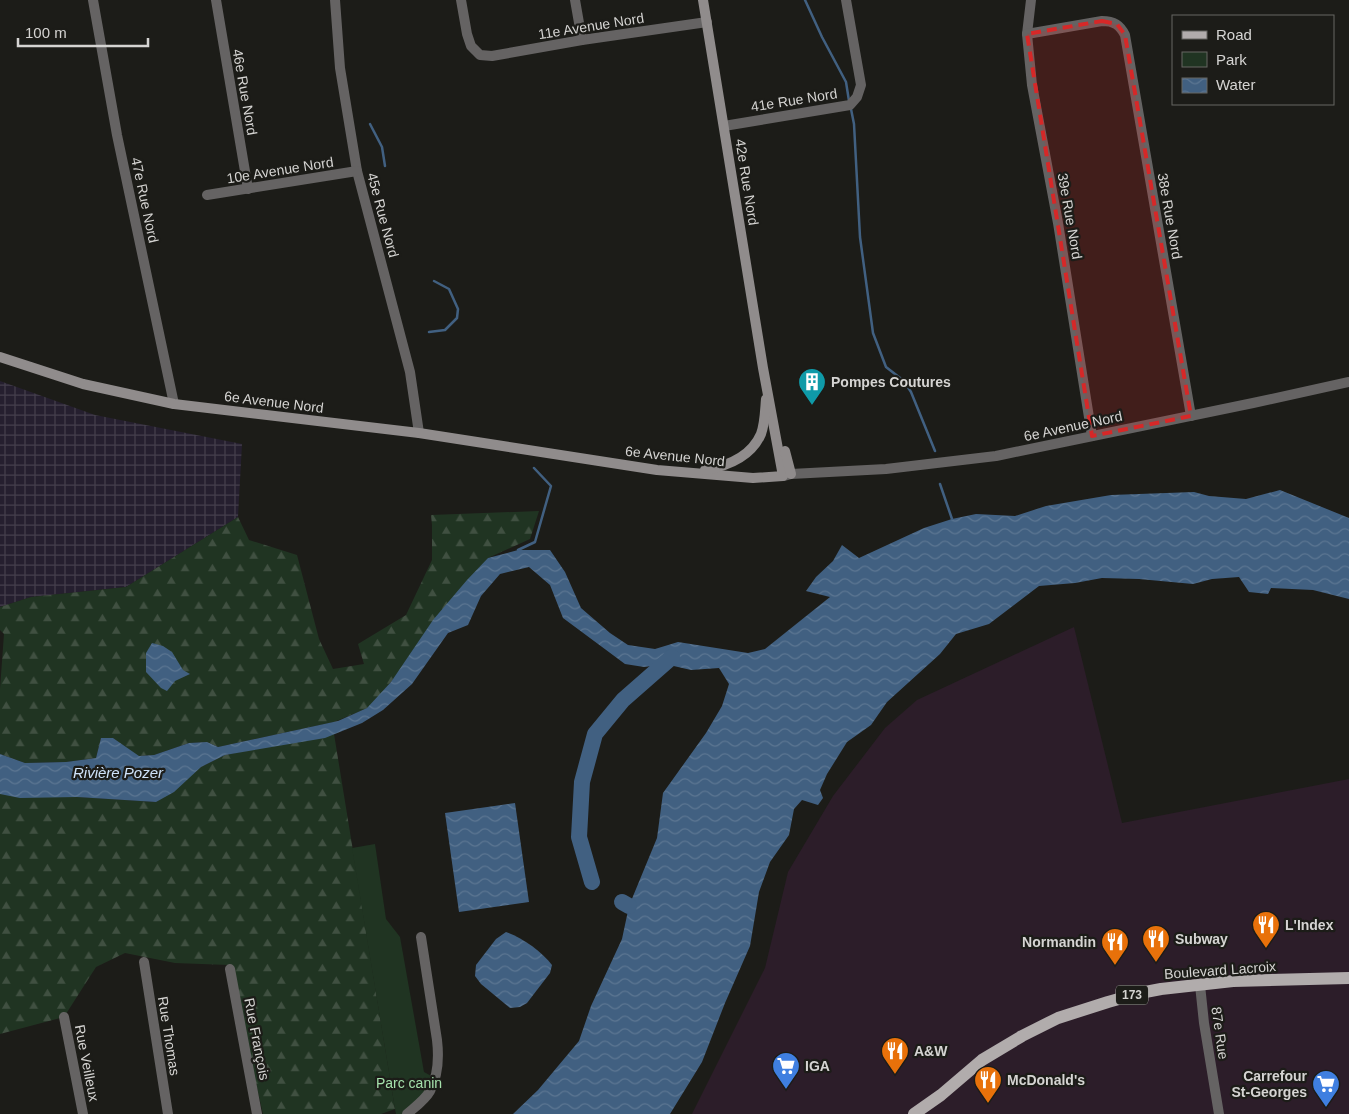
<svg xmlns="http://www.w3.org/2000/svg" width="1349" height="1114" viewBox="0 0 1349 1114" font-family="Helvetica,sans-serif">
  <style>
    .commercial { fill: #2c1d29 }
    .industrial { fill: url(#industrial-grid) }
    .forest { fill: url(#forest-firs) }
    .green { fill: #203422 }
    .water { fill: url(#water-waves) }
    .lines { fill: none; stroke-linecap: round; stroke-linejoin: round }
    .stream { stroke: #416081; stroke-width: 2.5 }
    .river { stroke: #416081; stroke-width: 16 }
    .minor { stroke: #656363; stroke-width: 10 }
    .tertiary { stroke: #656363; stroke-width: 10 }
    .secondary { stroke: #908c8c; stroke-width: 10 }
    .primary { stroke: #b1acac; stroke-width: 12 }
    .marked { fill: #d62828; fill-opacity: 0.2; stroke: #d62828; stroke-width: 4; stroke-dasharray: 10 6; stroke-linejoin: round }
    .labels { text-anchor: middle; stroke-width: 4.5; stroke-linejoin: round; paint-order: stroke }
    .shield { fill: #1c1c18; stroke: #9e9d9a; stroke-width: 1 }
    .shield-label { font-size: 12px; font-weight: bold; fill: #d5d4d2 }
    .street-label { font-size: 14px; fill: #d5d4d2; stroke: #1c1c18 }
    .poi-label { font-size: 14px; font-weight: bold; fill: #d5d4d2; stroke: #1c1c18; text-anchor: start }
    .park-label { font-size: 14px; fill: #a5e0ab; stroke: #1c1c18 }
    .water-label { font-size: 15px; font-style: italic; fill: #cfe3fa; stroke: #1c1c18 }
  </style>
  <defs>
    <pattern id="industrial-grid" width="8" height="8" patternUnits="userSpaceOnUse" patternTransform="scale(1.25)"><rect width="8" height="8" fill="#251f2f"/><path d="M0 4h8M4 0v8" fill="none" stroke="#443f4c"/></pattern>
    <pattern id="forest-firs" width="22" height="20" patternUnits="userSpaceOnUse" patternTransform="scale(1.25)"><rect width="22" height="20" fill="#203422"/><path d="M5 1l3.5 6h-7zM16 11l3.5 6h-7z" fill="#405041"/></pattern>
    <pattern id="water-waves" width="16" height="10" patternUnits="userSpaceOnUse" patternTransform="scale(1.25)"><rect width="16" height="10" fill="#416081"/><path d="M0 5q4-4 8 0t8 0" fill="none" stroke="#5c7692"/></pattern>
  </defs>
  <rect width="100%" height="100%" fill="#1c1c18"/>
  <polygon class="commercial" points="1074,627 1122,823 1349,779 1349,1114 692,1114 765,968 788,872 833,796 885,728 917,700"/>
  <polygon class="industrial" points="0,381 95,415 242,444 238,517 126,587 31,597 0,607"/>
  <g class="forest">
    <polygon points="539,511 530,539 488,558 391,682 368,708 334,722 218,747 207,742 189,743 154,755 138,756 113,738 101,738 96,758 66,762 25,763 0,754 0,689 4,634 0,630 0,607 31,597 126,587 238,517 249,540 297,555 319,639 333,669 364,664 358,644 406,615 432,560 432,525 431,515"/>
    <polygon points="334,734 395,1109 381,1114 263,1114 229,965 175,963 125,953 96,967 64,1017 0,1034 0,792 156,802 201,767 225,755"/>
  </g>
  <polygon class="green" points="375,844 386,919 400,937 424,1072 435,1078 407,1114 396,1114 395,1109 352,848"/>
  <g class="water">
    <polygon points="1280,490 1349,518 1349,599 1313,590 1271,588 1268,594 1249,592 1239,577 1212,579 1193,584 1139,579 1102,578 1075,583 1039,586 989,624 956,634 940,654 887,702 871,725 847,742 827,774 820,790 823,798 818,805 802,800 794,809 789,835 770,862 759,892 750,946 725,1003 702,1062 670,1114 513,1114 538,1090 579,1041 591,1006 622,939 629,906 657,838 663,793 706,733 722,706 729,684 719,668 691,670 665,664 644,667 625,664 563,618 550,585 529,567 500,574 481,596 468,625 448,633 412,684 383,710 362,723 325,738 225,755 201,767 174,792 156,802 77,797 20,798 0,794 0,754 25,763 66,762 96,758 101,738 113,738 139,756 154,755 189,743 207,742 218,747 338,721 367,708 391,682 433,620 467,580 488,558 518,550 550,550 565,572 581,608 610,633 628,645 655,649 678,642 748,653 765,649 830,597 806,591 816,577 833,561 842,545 859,558 924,528 952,519 976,514 1015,516 1046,506 1111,495 1194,492 1209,496 1246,499"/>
    <polygon points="152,643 163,646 172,652 183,670 190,674 175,681 167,691 161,688 146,672 146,653"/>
    <polygon points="515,803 529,902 459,912 445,813"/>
    <path d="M506,932C522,937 542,952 552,965L550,973L527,1003L520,1007L510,1008L481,984L475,976L476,965L496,939Z"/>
  </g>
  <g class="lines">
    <g class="stream">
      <polyline points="805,0 822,37 846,82 849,101"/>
      <polyline points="851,109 854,124 860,237 873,333 886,367 904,381 911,392 935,451"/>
      <polyline points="370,124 382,147 385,166"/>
      <polyline points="429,332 445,330 457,318 458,309 449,289 434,281"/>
      <polyline points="940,484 952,519"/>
      <polyline points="518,550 535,542 551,486 534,468"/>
    </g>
    <g class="river">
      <polyline points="592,882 579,837 582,782 595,734 623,700 672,657"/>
      <polyline points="622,902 629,906"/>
    </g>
    <g class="minor">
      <polyline points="93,0 117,135 174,404"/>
      <polyline points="216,0 248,189"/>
      <polyline points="335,0 340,68 357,171 410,372 419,433"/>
      <polyline points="461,0 467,34 471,46 480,55 492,56 582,40 707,22"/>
      <polyline points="575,0 582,40"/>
      <polyline points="1031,0 1027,34 1032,85 1058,223 1092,436"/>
      <path d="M1027,34L1102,21C1114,21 1120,25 1125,35L1191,416"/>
      <polyline points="724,126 850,105 857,97 861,85 846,0"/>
      <polyline points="207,195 357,171"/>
      <polyline points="144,962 168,1114"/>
      <polyline points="230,969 257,1114"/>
      <polyline points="1200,985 1204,1023 1219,1114"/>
      <polyline points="64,1017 83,1114"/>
      <path d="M407,1114C415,1107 425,1100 430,1091C438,1076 439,1057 437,1040L421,937"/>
    </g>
    <polyline class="tertiary" points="784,476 791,474 886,469 996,456 1253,403 1349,382"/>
    <g class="secondary">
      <polyline points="0,357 83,384 174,404 419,433 657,470 753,478 783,476 763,368 703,0"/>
      <polyline points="785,451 791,474"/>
      <path d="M705,470C728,466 751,457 761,434C765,423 765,410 766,399"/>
    </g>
    <polyline class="primary" points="914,1114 941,1095 982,1060 1022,1036 1058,1018 1108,1002 1140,993 1161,989 1233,981 1349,978"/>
  </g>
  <path class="marked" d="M1102,21L1117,24L1125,35L1191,416L1092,436L1027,34Z"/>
  <defs>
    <symbol id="building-pin" viewBox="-11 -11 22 30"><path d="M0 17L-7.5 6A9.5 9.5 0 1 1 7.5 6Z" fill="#0f9aa8" stroke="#1c1c18"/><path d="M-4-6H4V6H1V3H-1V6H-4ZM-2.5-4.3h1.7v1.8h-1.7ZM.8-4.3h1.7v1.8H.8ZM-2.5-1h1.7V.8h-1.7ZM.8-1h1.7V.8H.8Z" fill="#fff"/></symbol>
    <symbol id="restaurant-pin" viewBox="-11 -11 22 30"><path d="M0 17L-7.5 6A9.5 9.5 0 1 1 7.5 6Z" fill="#e8710a" stroke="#1c1c18"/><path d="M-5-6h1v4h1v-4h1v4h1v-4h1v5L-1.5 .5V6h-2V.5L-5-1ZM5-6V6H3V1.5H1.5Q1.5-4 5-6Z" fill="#fff"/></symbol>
    <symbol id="supermarket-pin" viewBox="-11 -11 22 30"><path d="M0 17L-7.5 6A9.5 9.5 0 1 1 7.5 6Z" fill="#3f7fe0" stroke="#1c1c18"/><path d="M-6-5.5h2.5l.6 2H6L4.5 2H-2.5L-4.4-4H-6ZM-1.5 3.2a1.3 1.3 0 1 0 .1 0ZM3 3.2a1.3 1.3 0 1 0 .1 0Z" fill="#fff"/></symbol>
  </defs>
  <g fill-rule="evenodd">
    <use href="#building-pin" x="796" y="366" width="32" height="43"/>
    <use href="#restaurant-pin" x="1250" y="909" width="32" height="43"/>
    <use href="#restaurant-pin" x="1140" y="923" width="32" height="43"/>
    <use href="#restaurant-pin" x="1099" y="926" width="32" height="43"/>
    <use href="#restaurant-pin" x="879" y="1035" width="32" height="43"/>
    <use href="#supermarket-pin" x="770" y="1050" width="32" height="43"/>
    <use href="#restaurant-pin" x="972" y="1064" width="32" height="43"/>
    <use href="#supermarket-pin" x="1310" y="1068" width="32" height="43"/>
  </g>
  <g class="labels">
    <rect class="shield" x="1116" y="985.5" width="32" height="19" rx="4"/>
    <g class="shield-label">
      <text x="1132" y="999">173</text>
    </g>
    <g class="street-label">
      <text transform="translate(591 26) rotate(-9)" y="5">11e Avenue Nord</text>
      <text transform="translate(245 92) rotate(80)" y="5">46e Rue Nord</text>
      <text transform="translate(794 100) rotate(-9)" y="5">41e Rue Nord</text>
      <text transform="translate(280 170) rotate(-9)" y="5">10e Avenue Nord</text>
      <text transform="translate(747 182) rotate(81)" y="5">42e Rue Nord</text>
      <text transform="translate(145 200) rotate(78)" y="5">47e Rue Nord</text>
      <text transform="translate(383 215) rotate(75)" y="5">45e Rue Nord</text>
      <text transform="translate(1070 216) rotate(80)" y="5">39e Rue Nord</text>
      <text transform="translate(1170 216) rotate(80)" y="5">38e Rue Nord</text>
      <text transform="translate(274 402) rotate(7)" y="5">6e Avenue Nord</text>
      <text transform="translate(1073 426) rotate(-12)" y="5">6e Avenue Nord</text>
      <text transform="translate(675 456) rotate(6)" y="5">6e Avenue Nord</text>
      <text transform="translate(1220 970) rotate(-4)" y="5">Boulevard Lacroix</text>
      <text transform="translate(1220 1033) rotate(82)" y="5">87e Rue</text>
      <text transform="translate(169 1036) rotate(81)" y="5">Rue Thomas</text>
      <text transform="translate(257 1039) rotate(79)" y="5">Rue François</text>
      <text transform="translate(87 1063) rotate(79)" y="5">Rue Veilleux</text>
    </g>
    <g class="poi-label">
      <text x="831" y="387">Pompes Coutures</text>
      <text x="1285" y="930">L'Index</text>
      <text x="1175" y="944">Subway</text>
      <text x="1096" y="947" text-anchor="end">Normandin</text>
      <text x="914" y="1056">A&amp;W</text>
      <text x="805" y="1071">IGA</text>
      <text x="1307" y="1081" text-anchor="end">Carrefour<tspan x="1307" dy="16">St-Georges</tspan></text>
      <text x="1007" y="1085">McDonald's</text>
    </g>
    <g class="park-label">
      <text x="409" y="1088">Parc canin</text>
    </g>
    <g class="water-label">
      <text x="118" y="778">Rivière Pozer</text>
    </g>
  </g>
  <rect x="1172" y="15" width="162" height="90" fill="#1c1c18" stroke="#666662"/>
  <rect x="1182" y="31" width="25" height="8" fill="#b1acac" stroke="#666662"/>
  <text x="1216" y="40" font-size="15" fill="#d5d4d2">Road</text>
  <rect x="1182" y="52" width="25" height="15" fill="#203422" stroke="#666662"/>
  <text x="1216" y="65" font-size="15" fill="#d5d4d2">Park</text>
  <rect x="1182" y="78" width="25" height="15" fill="url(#water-waves)" stroke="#666662"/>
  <text x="1216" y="90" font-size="15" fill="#d5d4d2">Water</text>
  <path d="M18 38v8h130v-8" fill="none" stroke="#d5d4d2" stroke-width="2.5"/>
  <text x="25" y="38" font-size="15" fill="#d5d4d2" stroke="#1c1c18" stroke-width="4" paint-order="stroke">100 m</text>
</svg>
